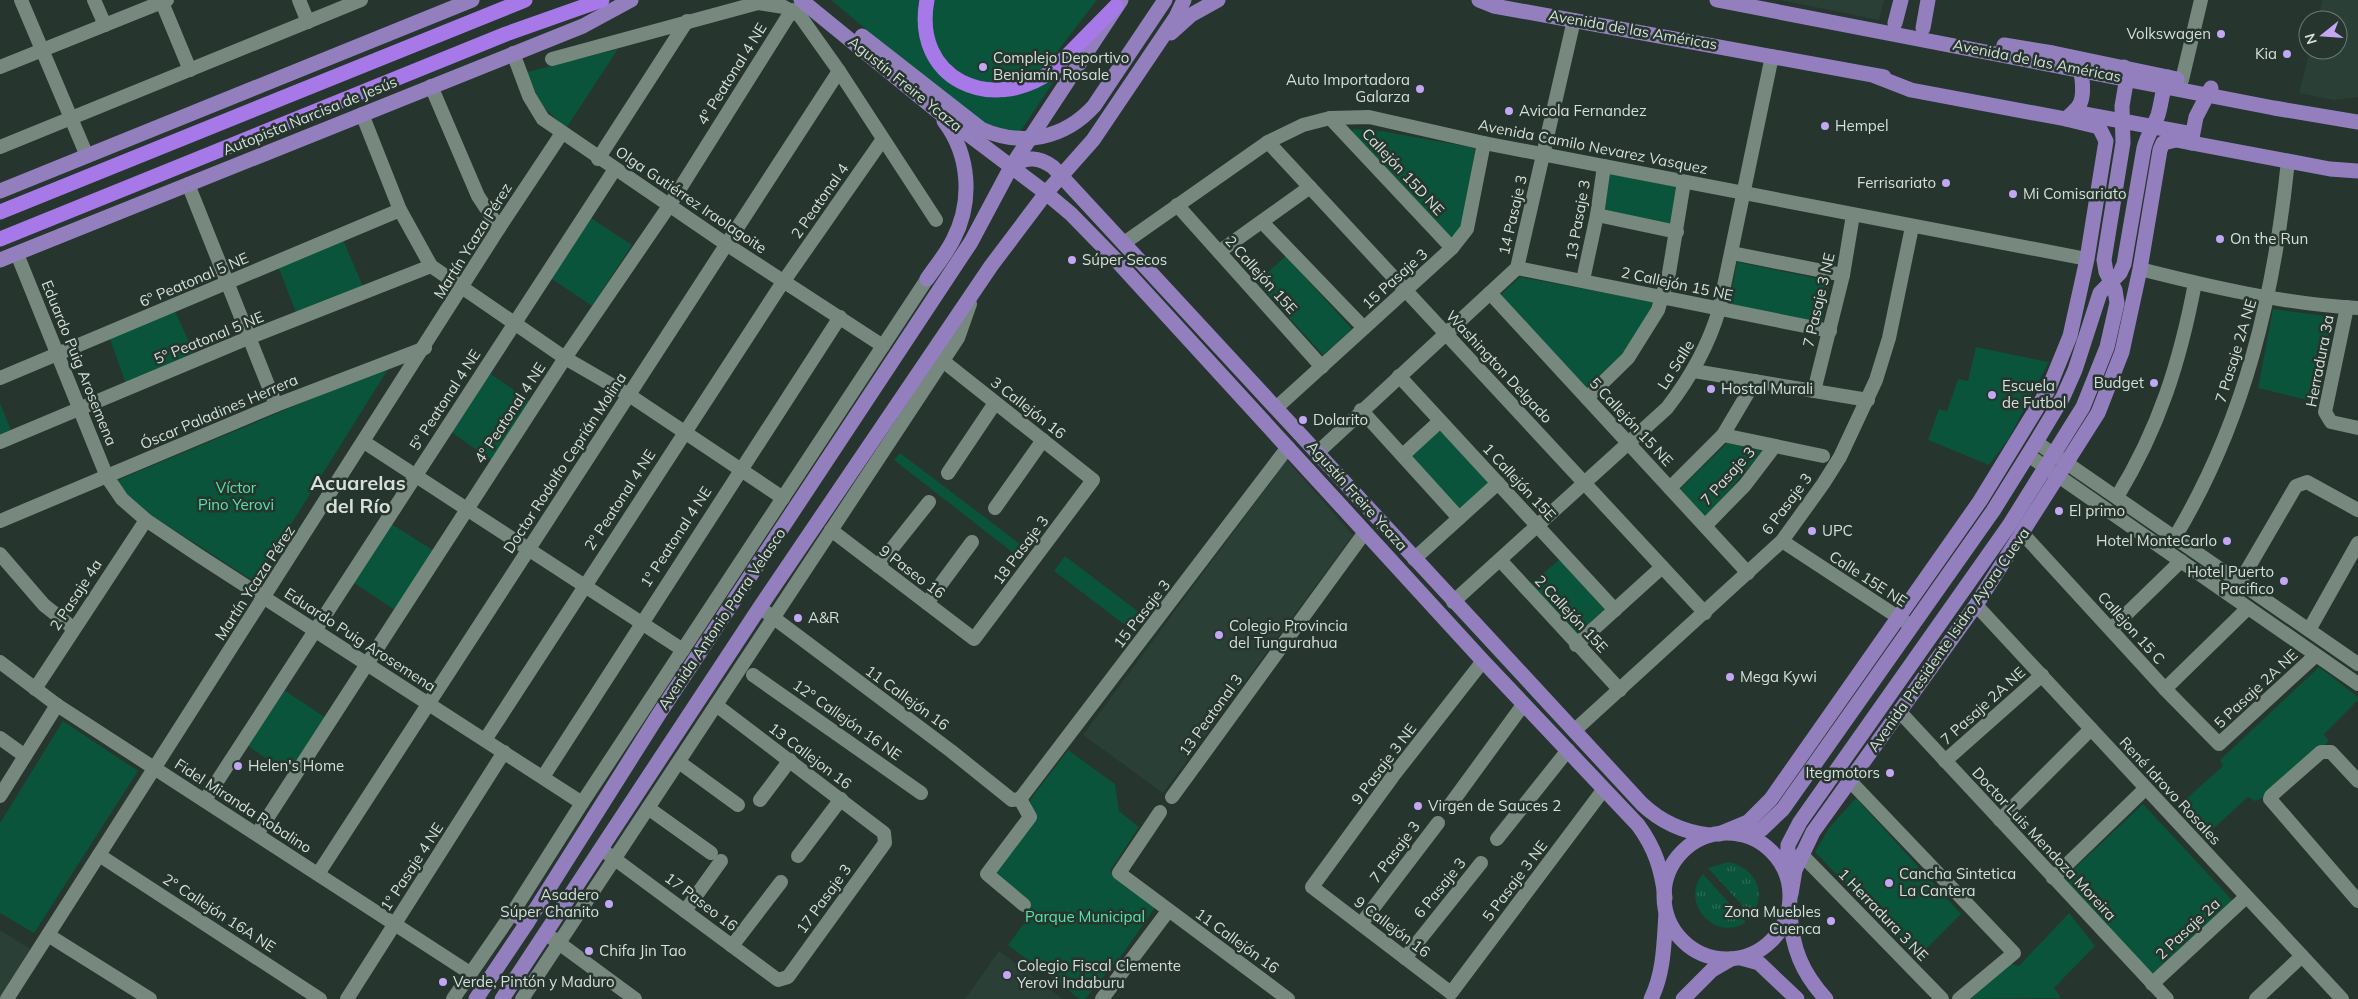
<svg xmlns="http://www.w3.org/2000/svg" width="2358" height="999" viewBox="0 0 2358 999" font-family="Mulish,sans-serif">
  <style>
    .built { fill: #2a4036 }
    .grass { fill: url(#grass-tufts) }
    .green { fill: #09543a }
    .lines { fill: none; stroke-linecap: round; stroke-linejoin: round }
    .minor { stroke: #77887f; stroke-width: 14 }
    .major { stroke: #947fbe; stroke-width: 15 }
    .highway { stroke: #a779e8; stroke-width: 15 }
    .poi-dot { fill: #c3a7f2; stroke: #26352e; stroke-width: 2 }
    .labels { text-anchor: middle; stroke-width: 5; stroke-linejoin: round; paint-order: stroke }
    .street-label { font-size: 15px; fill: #d6dfda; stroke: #26352e }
    .poi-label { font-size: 15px; fill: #d6dfda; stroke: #26352e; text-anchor: start }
    .park-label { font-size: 15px; fill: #5ae2ac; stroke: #26352e }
    .district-label { font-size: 20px; font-weight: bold; fill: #d6dfda; stroke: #26352e }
  </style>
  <defs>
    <pattern id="grass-tufts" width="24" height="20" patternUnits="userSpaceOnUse" patternTransform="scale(1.25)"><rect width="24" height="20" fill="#09543a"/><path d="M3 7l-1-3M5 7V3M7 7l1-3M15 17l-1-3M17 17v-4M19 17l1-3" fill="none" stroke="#2c6c56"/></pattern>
  </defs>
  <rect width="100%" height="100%" fill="#26352e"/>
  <g class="built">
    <polygon points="1780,0 1884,0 1879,20"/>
    <polygon points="2322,0 2358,0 2358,97 2334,100 2299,93 2310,50 2338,50 2338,20 2318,20"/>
    <polygon points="1287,460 1353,535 1163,793 1083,735"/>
    <polygon points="0,930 30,949 0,998"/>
    <polygon points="999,951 1063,999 965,999"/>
  </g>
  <g class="grass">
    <path d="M1728,862C1756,868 1767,892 1752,916L1708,868Z"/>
    <path d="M1703,874L1746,922C1715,943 1679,902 1703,874Z"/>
  </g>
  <g class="green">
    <polygon points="831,0 1097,0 1053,57 1056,78 1018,135 1003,133 970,116"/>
    <path d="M618,49L567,127C542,110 538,100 527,72Z"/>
    <polygon points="1353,129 1381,131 1475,148 1464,223 1451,238 1352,133"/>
    <polygon points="1609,173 1678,187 1671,225 1604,210"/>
    <polygon points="588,216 632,245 592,306 549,277"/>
    <polygon points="342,237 364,289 297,315 277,264"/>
    <polygon points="1286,256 1352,329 1323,355 1257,282"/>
    <polygon points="1737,262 1830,281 1822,323 1729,305"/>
    <polygon points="1520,277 1654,302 1627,349 1586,389 1499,296"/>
    <polygon points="174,309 195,355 126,384 109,336"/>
    <polygon points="2273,309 2333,317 2315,402 2258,388"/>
    <polygon points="1976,347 2049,362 2008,440 1989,465 1928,440 1939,409 1947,411 1958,379 1968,381"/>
    <polygon points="390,366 255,582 125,498 118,480"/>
    <polygon points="488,372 530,401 492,461 450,431"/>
    <polygon points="0,403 11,430 0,434"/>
    <polygon points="1439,428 1490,482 1461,510 1410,455"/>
    <polygon points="1727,443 1763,451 1705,518 1679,490"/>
    <polygon points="900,453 1028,550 1021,559 894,460"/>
    <polygon points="390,523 434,551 395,610 351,581"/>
    <polygon points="1065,556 1140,613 1129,628 1054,571"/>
    <polygon points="1560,559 1605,610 1576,637 1531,584"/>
    <polygon points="2319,667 2358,697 2358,700 2324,734 2329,741 2265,797 2255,801 2248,797 2203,838 2177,807 2223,766 2220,760"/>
    <polygon points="281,688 326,718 289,775 244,743"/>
    <polygon points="63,721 138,771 34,933 0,913 0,823"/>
    <polygon points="1068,750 1115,784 1119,811 1139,827 1110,871 1156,906 1124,952 1085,999 1080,999 1008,945 1034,910 993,876 1035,818 1030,800"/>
    <polygon points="1856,798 1961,914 1917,958 1815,852 1829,828"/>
    <polygon points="2143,804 2233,901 2153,976 2063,879"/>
    <polygon points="2069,913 2095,946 2054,988 2061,998 1971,999 2008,963 2019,966"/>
  </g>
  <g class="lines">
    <g class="minor">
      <polyline points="21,0 87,156"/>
      <polyline points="94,0 105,25"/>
      <polyline points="161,0 190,70"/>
      <polyline points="299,0 308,22"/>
      <polyline points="513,53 529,96 543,119 726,244 883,346"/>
      <polyline points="552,59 758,3 784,7 800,16 839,71 936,220"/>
      <polyline points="0,67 167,0"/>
      <polyline points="2182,80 2201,0"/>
      <polyline points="431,86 478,196 499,228"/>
      <polyline points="362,114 400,210 431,266 565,358 629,395 783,498"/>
      <polyline points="1330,118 1452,248"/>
      <polyline points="1268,142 1705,613"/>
      <polyline points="0,147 361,0"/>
      <polyline points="598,159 687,21"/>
      <polyline points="188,184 276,405"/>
      <polyline points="1177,205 1322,367"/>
      <polyline points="1597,215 1677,232"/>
      <polyline points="1262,222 1364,328"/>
      <polyline points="1124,243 1268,142 1303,125 1330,118 1369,117 1484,143 2087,259"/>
      <polyline points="1219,252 1310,187"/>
      <polyline points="1732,253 1843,275"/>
      <polyline points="17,254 107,477 122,499 146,520 198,555 582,803"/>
      <polyline points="1517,268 1830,331"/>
      <path d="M2140,269C2211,287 2285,304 2358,308"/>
      <polyline points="1583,280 1597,215 1604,166"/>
      <polyline points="1490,293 1748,573"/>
      <polyline points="2347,307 2325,412 2331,422 2358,428"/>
      <polyline points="1694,371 1868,400"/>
      <polyline points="1399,376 1615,610"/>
      <polyline points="0,378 400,210"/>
      <polyline points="1814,391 1843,275 1853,215"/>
      <polyline points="1587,398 1628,358 1658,310 1669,273 1684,182"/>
      <polyline points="1276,408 1452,248 1467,229 1484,143"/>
      <polyline points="1361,410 1459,518"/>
      <polyline points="1723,435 1823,456"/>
      <polyline points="0,442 248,338 431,266"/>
      <polyline points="364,442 683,650"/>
      <polyline points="2036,442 2358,664"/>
      <polyline points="1317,453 1517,268 1574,20"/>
      <polyline points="1403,455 1440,421"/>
      <polyline points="2028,455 2358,684"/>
      <polyline points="948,473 995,403"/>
      <polyline points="1670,488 1723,435 1755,381"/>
      <path d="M2117,497C2159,428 2180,362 2195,283"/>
      <polyline points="995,508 1043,440"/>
      <polyline points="0,521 276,405 425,348"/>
      <polyline points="1705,526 1745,485 1774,447"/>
      <polyline points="831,530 974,639 1093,480 943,361"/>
      <polyline points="2023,534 2165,689 2219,744 2316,655"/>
      <path d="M2175,537C2245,420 2274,296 2288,161"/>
      <polyline points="1782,541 1907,623"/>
      <polyline points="0,554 44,605 73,628"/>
      <polyline points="1414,559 1498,483"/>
      <polyline points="1500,560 1620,690"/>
      <polyline points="878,566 929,502"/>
      <polyline points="2240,582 2296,486 2307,482 2358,510"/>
      <path d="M1453,602L1667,408C1691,377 1708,347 1719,310L1772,56"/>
      <polyline points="927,603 972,542"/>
      <polyline points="1976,605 2342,999"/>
      <polyline points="766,612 951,751 1012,800 1020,799 1030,817 987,874 1024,905"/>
      <polyline points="2111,629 2181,561"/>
      <polyline points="2309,630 2358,543"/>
      <polyline points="1576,645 1662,567"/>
      <polyline points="1483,661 1393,776 1312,887 1451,993 1604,789"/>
      <polyline points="0,662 57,705 470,973"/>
      <polyline points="753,675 921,793"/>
      <polyline points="35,689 146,520"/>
      <polyline points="2165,689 2248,608"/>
      <polyline points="1899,711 2167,999"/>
      <polyline points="1575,730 1782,541 1823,484 1840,457 1876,380 1889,338 1912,227"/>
      <polyline points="0,738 25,756"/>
      <polyline points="485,740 779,288 883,139"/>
      <polyline points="1945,761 2042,675"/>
      <polyline points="679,762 738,805"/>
      <polyline points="543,777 840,317"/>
      <polyline points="1850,781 2014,953 1959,999"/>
      <polyline points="2358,781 2331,752 2321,752 2271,796 2270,799 2358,901"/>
      <polyline points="0,796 57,705"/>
      <polyline points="1172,797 1365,532"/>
      <polyline points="1020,799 1288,447"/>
      <polyline points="205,800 615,169"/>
      <polyline points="760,800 790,760"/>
      <polyline points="1450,805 1523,705"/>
      <polyline points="648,808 711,853"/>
      <polyline points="1160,812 1119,873 1288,999"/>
      <polyline points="2000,820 2091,729"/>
      <polyline points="257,834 565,358 669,206 792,10"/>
      <polyline points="1497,839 1568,750"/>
      <polyline points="608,854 778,980 788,977 885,843 884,833 716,705"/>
      <polyline points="1801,854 1942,999"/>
      <polyline points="99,855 320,999"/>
      <polyline points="798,856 841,799"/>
      <polyline points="318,874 839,71"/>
      <polyline points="2053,878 2145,789"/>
      <polyline points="685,911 721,861"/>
      <polyline points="1361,924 1438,823"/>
      <polyline points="48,935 150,999"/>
      <polyline points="552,938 635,999"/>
      <polyline points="732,946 781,882"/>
      <polyline points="1405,958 1481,863"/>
      <polyline points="2152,984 2246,897"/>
      <polyline points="7,999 499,228 562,133"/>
      <polyline points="347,999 504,752"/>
      <polyline points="453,999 513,912 582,803 927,279"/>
      <polyline points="522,999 958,338 970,304"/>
      <polyline points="1102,999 1168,911"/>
      <polyline points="2256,999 2302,956"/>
    </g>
    <g class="major">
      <path d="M801,0L936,110L1046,193L1071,214L1116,260L1483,661L1638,825C1655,848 1662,870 1665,898"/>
      <polyline points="1479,0 1494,6 1884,77"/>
      <polyline points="1717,0 2274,108 2358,122"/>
      <polyline points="1895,23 1901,0"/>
      <polyline points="1923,28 1928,0"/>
      <polyline points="1171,33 1191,15 1218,0"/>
      <path d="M862,36L981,129C1022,147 1064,139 1094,106L1165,0"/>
      <polyline points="2004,45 2053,53 2177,79"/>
      <polyline points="2084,114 2187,133"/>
      <path d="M2066,119C2070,115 2075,111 2078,107C2086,97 2082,73 2078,62"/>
      <polyline points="2191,143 2196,117 2211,88"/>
      <path d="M1012,166C1027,156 1039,157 1053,167L1642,804C1661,822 1683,832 1709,835"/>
      <polyline points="0,191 472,0"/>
      <polyline points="0,260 583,26 631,0"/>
      <path d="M927,279C936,266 946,254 953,240C973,202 970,155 944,121"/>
      <circle cx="1727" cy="896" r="63"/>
      <polyline points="1719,834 1748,822 1771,799 1980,501 2048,390 2070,336 2087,259 2106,141 2099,127 2066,119 1911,90 1875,76"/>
      <path d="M1739,834L1762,829L1783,809L1993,511L2036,442L2063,397L2075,370L2100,293L2120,273L2124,264L2144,148C2147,136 2154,126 2158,115C2162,102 2162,89 2168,77"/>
      <polyline points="1787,875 1788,845 1800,822 2010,524 2083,407 2107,347 2117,303 2115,290 2106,272 2104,260 2123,143 2122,106 2126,83 2124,67"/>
      <polyline points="1791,894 1795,870 1813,832 1976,605 2098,413 2122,352 2140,269 2160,150 2163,143 2176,140 2330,169 2358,171"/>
      <polyline points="513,912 527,923"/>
      <path d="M1790,913C1792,948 1802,973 1826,999"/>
      <polyline points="1741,958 1759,963 1797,999"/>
      <polyline points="476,999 527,923 659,714 971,242 1011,167 1121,0"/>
      <polyline points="502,999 760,607 991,266 1046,193 1093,140 1176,17 1184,0"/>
      <path d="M1651,999C1664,973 1664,943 1666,913"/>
      <polyline points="1683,999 1712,970 1731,959"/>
    </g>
    <g class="highway">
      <path d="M927,0C912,79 991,115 1052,71L1116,6"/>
      <polyline points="0,212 525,0"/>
      <polyline points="0,239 506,34 602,0"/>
    </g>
  </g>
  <g class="poi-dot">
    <circle cx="2221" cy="34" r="5"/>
    <circle cx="2287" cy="54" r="5"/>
    <circle cx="983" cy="67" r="5"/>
    <circle cx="1420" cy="89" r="5"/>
    <circle cx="1509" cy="111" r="5"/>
    <circle cx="1825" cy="126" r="5"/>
    <circle cx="1946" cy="183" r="5"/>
    <circle cx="2013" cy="194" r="5"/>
    <circle cx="2220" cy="239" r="5"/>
    <circle cx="1072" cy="260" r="5"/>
    <circle cx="2154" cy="383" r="5"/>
    <circle cx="1711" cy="389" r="5"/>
    <circle cx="1992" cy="395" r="5"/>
    <circle cx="1303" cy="420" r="5"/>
    <circle cx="2059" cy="511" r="5"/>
    <circle cx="1812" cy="531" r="5"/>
    <circle cx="2227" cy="541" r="5"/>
    <circle cx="2284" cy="581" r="5"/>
    <circle cx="798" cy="618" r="5"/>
    <circle cx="1219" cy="635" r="5"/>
    <circle cx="1730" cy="677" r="5"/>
    <circle cx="238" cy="766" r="5"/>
    <circle cx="1890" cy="773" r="5"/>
    <circle cx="1418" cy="806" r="5"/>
    <circle cx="1889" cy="883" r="5"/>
    <circle cx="609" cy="904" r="5"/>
    <circle cx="1831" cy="921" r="5"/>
    <circle cx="589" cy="951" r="5"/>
    <circle cx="1007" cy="975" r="5"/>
    <circle cx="443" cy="982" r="5"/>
  </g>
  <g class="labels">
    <g class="street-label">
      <text transform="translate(1633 30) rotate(10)" y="5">Avenida de las Américas</text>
      <text transform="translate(2037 61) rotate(11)" y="5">Avenida de las Américas</text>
      <text transform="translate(732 74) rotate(-58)" y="5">4º Peatonal 4 NE</text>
      <text transform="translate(905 84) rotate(39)" y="5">Agustín Freire Ycaza</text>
      <text transform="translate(310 116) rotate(-22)" y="5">Autopista Narcisa de Jesús</text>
      <text transform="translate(1593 147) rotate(11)" y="5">Avenida Camilo Nevarez Vasquez</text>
      <text transform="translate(1403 172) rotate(47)" y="5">Callejón 15D NE</text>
      <text transform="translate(691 200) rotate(34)" y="5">Olga Gutiérrez Iraolagoite</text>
      <text transform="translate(820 201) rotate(-55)" y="5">2 Peatonal 4</text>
      <text transform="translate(1513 215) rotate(-77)" y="5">14 Pasaje 3</text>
      <text transform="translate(1578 220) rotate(-80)" y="5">13 Pasaje 3</text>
      <text transform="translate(473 241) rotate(-58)" y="5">Martín Ycaza Pérez</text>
      <text transform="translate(1261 275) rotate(48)" y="5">2 Callejón 15E</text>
      <text transform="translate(1395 279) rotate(-42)" y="5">15 Pasaje 3</text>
      <text transform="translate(194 280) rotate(-23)" y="5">6º Peatonal 5 NE</text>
      <text transform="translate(1677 284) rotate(12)" y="5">2 Callejón 15 NE</text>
      <text transform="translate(1819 300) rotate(-77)" y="5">7 Pasaje 3 NE</text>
      <text transform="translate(209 338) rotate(-22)" y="5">5º Peatonal 5 NE</text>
      <text transform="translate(2236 351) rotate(-73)" y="5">7 Pasaje 2A NE</text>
      <text transform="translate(2320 361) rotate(-79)" y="5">Herradura 3a</text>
      <text transform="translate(79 363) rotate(68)" y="5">Eduardo Puig Arosemena</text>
      <text transform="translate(1676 365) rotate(-58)" y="5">La Salle</text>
      <text transform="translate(1499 367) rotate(47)" y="5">Washington Delgado</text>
      <text transform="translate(445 400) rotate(-57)" y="5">5º Peatonal 4 NE</text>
      <text transform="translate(1028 408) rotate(38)" y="5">3 Callejón 16</text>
      <text transform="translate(219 412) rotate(-23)" y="5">Óscar Paladines Herrera</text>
      <text transform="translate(510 413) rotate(-57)" y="5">4º Peatonal 4 NE</text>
      <text transform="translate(1631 422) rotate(47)" y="5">5 Callejón 15 NE</text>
      <text transform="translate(565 463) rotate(-57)" y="5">Doctor Rodolfo Ceprián Molina</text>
      <text transform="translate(1728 476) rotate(-48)" y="5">7 Pasaje 3</text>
      <text transform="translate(1519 482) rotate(47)" y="5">1 Callejón 15E</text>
      <text transform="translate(1357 496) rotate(48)" y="5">Agustín Freire Ycaza</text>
      <text transform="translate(620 500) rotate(-57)" y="5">2º Peatonal 4 NE</text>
      <text transform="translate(1787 504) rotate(-53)" y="5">6 Pasaje 3</text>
      <text transform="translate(676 537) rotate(-57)" y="5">1º Peatonal 4 NE</text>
      <text transform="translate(1021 550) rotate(-53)" y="5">18 Pasaje 3</text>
      <text transform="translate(912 572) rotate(37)" y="5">9 Paseo 16</text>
      <text transform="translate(1868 579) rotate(33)" y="5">Calle 15E NE</text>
      <text transform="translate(255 583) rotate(-57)" y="5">Martín Ycaza Pérez</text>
      <text transform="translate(76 595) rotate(-57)" y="5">2 Pasaje 4a</text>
      <text transform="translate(1142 614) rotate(-52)" y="5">15 Pasaje 3</text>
      <text transform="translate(1571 614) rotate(47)" y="5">2 Callejón 15E</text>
      <text transform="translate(722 619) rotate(-56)" y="5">Avenida Antonio Parra Velasco</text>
      <text transform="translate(2131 628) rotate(48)" y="5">Callejon 15 C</text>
      <text transform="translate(360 640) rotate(33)" y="5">Eduardo Puig Arosemena</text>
      <text transform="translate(1949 640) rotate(-55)" y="5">Avenida Presidente Isidro Ayora Cueva</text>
      <text transform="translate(2256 689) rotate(-43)" y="5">5 Pasaje 2A NE</text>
      <text transform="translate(907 698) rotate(36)" y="5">11 Callejón 16</text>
      <text transform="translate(1983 706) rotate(-42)" y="5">7 Pasaje 2A NE</text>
      <text transform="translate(1211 715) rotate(-54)" y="5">13 Peatonal 3</text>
      <text transform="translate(847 720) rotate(35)" y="5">12° Callejón 16 NE</text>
      <text transform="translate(810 756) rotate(37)" y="5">13 Callejon 16</text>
      <text transform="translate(1384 764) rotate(-53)" y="5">9 Pasaje 3 NE</text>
      <text transform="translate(2170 791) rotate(47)" y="5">René Idrovo Rosales</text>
      <text transform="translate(243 806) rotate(33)" y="5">Fidel Miranda Robalino</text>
      <text transform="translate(2044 844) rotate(47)" y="5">Doctor Luis Mendoza Moreira</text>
      <text transform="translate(1395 852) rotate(-53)" y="5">7 Pasaje 3</text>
      <text transform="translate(412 867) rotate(-57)" y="5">1º Pasaje 4 NE</text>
      <text transform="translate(1515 881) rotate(-53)" y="5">5 Pasaje 3 NE</text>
      <text transform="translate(1440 888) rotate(-51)" y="5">6 Pasaje 3</text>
      <text transform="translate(824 899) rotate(-54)" y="5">17 Pasaje 3</text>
      <text transform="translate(701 902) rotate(37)" y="5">17 Paseo 16</text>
      <text transform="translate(219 913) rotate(33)" y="5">2° Callejón 16A NE</text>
      <text transform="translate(1883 915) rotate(46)" y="5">1 Herradura 3 NE</text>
      <text transform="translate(1392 927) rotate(37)" y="5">9 Callejón 16</text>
      <text transform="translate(2188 929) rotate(-43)" y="5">2 Pasaje 2a</text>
      <text transform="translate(1237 941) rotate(36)" y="5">11 Callejón 16</text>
    </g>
    <g class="poi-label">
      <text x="2211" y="39" text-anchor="end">Volkswagen</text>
      <text x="2277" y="59" text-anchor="end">Kia</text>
      <text x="993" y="63">Complejo Deportivo<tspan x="993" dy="17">Benjamín Rosale</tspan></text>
      <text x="1410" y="85" text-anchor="end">Auto Importadora<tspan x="1410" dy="17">Galarza</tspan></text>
      <text x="1519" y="116">Avicola Fernandez</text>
      <text x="1835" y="131">Hempel</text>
      <text x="1936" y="188" text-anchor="end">Ferrisariato</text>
      <text x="2023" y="199">Mi Comisariato</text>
      <text x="2230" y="244">On the Run</text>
      <text x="1082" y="265">Súper Secos</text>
      <text x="2144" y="388" text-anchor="end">Budget</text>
      <text x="2002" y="391">Escuela<tspan x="2002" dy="17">de Futbol</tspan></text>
      <text x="1721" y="394">Hostal Murali</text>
      <text x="1313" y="425">Dolarito</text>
      <text x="2069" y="516">El primo</text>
      <text x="1822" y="536">UPC</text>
      <text x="2217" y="546" text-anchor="end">Hotel MonteCarlo</text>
      <text x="2274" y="577" text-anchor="end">Hotel Puerto<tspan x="2274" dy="17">Pacifico</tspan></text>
      <text x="808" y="623">A&amp;R</text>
      <text x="1229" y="631">Colegio Provincia<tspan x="1229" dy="17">del Tungurahua</tspan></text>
      <text x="1740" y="682">Mega Kywi</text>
      <text x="248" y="771">Helen's Home</text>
      <text x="1880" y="778" text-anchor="end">Itegmotors</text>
      <text x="1428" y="811">Virgen de Sauces 2</text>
      <text x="1899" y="879">Cancha Sintetica<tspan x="1899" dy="17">La Cantera</tspan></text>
      <text x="599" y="900" text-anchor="end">Asadero<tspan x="599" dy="17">Súper Chanito</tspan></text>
      <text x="1821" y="917" text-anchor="end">Zona Muebles<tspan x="1821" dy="17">Cuenca</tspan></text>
      <text x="599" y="956">Chifa Jin Tao</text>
      <text x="1017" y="971">Colegio Fiscal Clemente<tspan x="1017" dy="17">Yerovi Indaburu</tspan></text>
      <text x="453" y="987">Verde, Pintón y Maduro</text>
    </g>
    <g class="park-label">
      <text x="236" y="493">Víctor<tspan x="236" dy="17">Pino Yerovi</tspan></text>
      <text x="1085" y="922">Parque Municipal</text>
    </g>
    <g class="district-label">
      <text x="358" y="490">Acuarelas<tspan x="358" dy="23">del Río</tspan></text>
    </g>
  </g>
  <g transform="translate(2323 35) rotate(253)"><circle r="24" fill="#26352e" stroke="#6c7973"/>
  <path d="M0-4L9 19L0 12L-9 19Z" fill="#c3a7f2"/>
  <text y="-8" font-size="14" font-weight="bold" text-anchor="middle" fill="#d6dfda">N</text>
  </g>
</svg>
